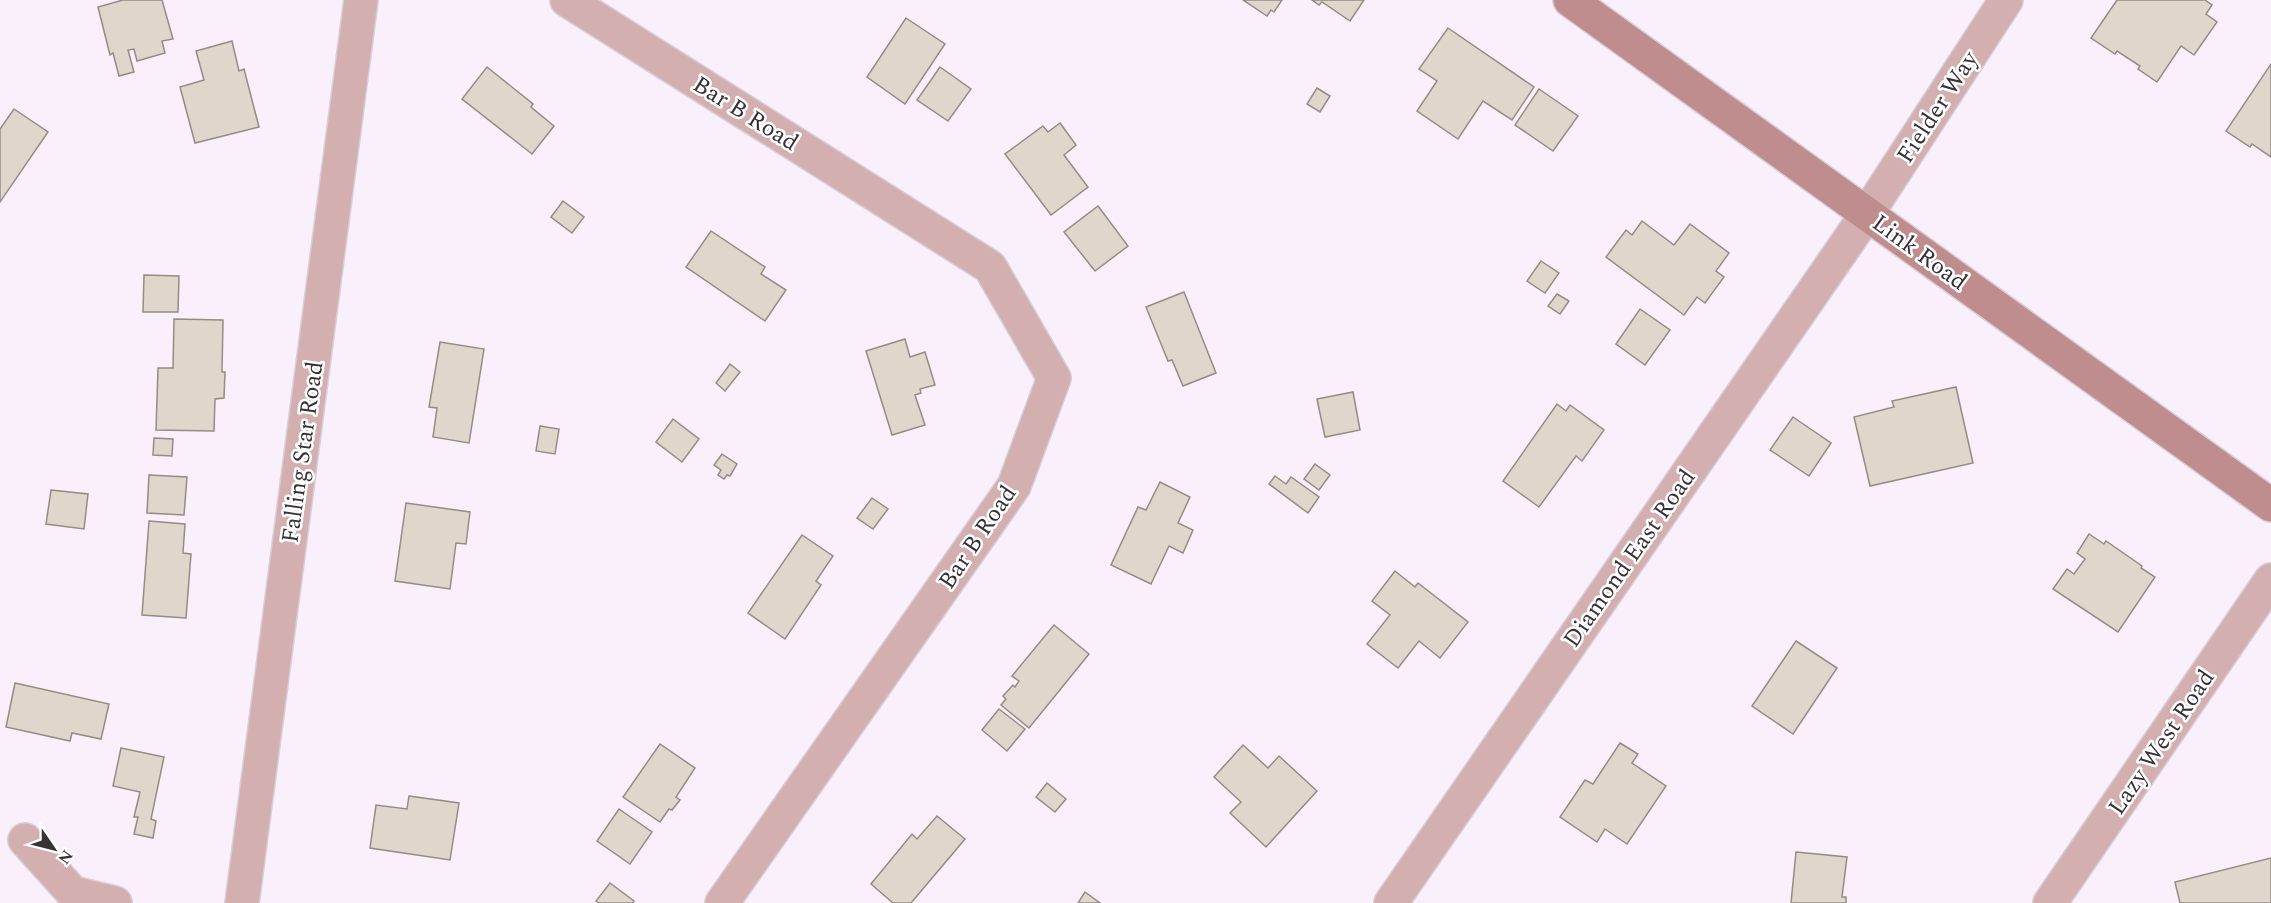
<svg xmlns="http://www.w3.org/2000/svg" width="2271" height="903" viewBox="0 0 2271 903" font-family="Spectral,serif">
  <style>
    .building { fill: #dfd7cc; stroke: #948d83; stroke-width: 1.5 }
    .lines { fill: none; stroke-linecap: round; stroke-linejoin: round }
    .minor-casing { stroke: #d7ced8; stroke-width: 36 }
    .secondary-casing { stroke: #d7ced8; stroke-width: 36 }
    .minor { stroke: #d3afb0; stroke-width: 33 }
    .secondary { stroke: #c08d8f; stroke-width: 33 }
    .labels { text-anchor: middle; stroke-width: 5; stroke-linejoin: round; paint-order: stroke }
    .street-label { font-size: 24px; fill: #363236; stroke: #fff }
  </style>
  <rect width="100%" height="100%" fill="#faf0fb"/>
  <g class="building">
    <polygon points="123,0 162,0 173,39 162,41 165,53 137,61 134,49 128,50 134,72 119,76 113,53 110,55 98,7"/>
    <polygon points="1243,0 1282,0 1274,12 1271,10 1267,16"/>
    <polygon points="1312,0 1364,0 1350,21 1322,2 1319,5"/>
    <polygon points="2117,0 2205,0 2212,5 2206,14 2217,22 2194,55 2181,46 2157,82 2138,69 2140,66 2117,51 2115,54 2091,38"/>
    <polygon points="906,18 945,44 905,104 867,77"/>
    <polygon points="1448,28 1534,87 1512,120 1483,101 1458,139 1417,111 1437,81 1419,69"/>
    <polygon points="232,41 239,71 244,69 259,127 195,143 180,87 204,80 196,51"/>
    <polygon points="2271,64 2271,157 2252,144 2250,147 2226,131"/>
    <polygon points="487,67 533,104 531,107 554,126 532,154 462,99"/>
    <polygon points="940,67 971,89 948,121 917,100"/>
    <polygon points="1317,88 1330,96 1320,112 1307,104"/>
    <polygon points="1539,89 1578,116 1553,151 1515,125"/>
    <polygon points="14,109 48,132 0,202 0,129"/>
    <polygon points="1060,123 1076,145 1064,155 1088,187 1051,215 1005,154 1043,126 1048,132"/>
    <polygon points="563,201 584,217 572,233 551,217"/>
    <polygon points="1098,206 1128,246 1095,271 1064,232"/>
    <polygon points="1642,221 1674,245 1690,224 1729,253 1716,271 1724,277 1705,303 1697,297 1684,315 1606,257 1626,230 1632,235"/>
    <polygon points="711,231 765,267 761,274 786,290 765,321 686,267"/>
    <polygon points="1541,261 1559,273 1545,293 1527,281"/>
    <polygon points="144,275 179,276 178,312 143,312"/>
    <polygon points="1184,292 1216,373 1183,386 1172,360 1168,361 1146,307"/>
    <polygon points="1557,294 1569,301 1560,314 1548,306"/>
    <polygon points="1640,309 1670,330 1645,365 1616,344"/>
    <polygon points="174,319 223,320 222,372 225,372 224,398 215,399 214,431 156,430 158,368 173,368"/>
    <polygon points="905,339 910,357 925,352 935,385 920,389 921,393 915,395 925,425 892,435 866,351"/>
    <polygon points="440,342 484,349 469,443 433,437 437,408 429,407"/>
    <polygon points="730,364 740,372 725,391 716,383"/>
    <polygon points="1956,387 1973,463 1870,486 1854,417 1894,407 1892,401"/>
    <polygon points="1353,392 1360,430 1325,437 1317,399"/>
    <polygon points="1557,404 1566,411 1570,405 1604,430 1582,461 1576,456 1539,507 1503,481"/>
    <polygon points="1793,417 1831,443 1809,476 1770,450"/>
    <polygon points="673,419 699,439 682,462 656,442"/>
    <polygon points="540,426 559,429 555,454 536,451"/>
    <polygon points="154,438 173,439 172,456 153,455"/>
    <polygon points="722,454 737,464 730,476 727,475 724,479 718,475 721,470 714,465"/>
    <polygon points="1315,464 1330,475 1319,490 1304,479"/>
    <polygon points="149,475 187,477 184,515 147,513"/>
    <polygon points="1275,476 1286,484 1291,477 1319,497 1308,513 1269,484"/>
    <polygon points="1160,482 1190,497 1178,523 1193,530 1183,553 1169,546 1151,584 1111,565 1138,507 1146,510"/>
    <polygon points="51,490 88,494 84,529 46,524"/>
    <polygon points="872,498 888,509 873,529 857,518"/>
    <polygon points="406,503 470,512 466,544 456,543 450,589 395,581"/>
    <polygon points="149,521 185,524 183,553 191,554 186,618 142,615"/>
    <polygon points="2089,534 2104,544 2106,541 2142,566 2141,568 2155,577 2118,632 2053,589 2067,569 2074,574 2085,559 2077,553"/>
    <polygon points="802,535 833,556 816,581 821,585 785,639 748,613"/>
    <polygon points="1395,571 1415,587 1418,583 1468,622 1440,658 1419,641 1398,668 1367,644 1390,615 1372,601"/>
    <polygon points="1054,625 1089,654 1029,728 1001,705 1006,699 1003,696 1013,685 1015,687 1019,681 1012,676"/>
    <polygon points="1796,641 1837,668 1793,734 1752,706"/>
    <polygon points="15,683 109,704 101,739 72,733 70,741 6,727"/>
    <polygon points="999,709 1025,729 1007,751 982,730"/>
    <polygon points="1620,743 1638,754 1632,763 1666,786 1627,844 1605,829 1597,842 1560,817 1585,780 1593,784"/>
    <polygon points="660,744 695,768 676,797 680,800 672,810 669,809 660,822 623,797"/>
    <polygon points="1243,745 1268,768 1279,756 1317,791 1266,847 1230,813 1241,802 1214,777"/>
    <polygon points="121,748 164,757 151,819 156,821 153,838 134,834 138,817 134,817 140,792 113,786"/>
    <polygon points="1047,783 1066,799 1055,812 1036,797"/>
    <polygon points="409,796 459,803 450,860 370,848 376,805 407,809"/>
    <polygon points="619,809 652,832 630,864 597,841"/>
    <polygon points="937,816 965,839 911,903 893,903 871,884 912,834 917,839"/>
    <polygon points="1796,852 1847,857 1842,897 1846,897 1846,903 1791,903"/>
    <polygon points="2271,858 2271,903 2180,903 2175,882"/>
    <polygon points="610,883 634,901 633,903 599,903 596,901"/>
    <polygon points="1085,892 1100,903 1078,903"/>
  </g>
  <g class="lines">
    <defs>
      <g id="minor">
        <polyline points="567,0 990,267 1054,378 1014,486 722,903"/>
        <polyline points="25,840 73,893 115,903"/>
        <polyline points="242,903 361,0"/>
        <polyline points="1391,903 1867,214 2006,0"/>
        <polyline points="2050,903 2271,580"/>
      </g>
      <polyline id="secondary" points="1570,0 2271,505"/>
    </defs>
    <use href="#minor" class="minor-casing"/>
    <use href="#secondary" class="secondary-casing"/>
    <use href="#minor" class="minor"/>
    <use href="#secondary" class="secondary"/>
  </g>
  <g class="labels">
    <g class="street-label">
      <text transform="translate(1937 107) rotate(-57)" y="8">Fielder Way</text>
      <text transform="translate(746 113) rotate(32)" y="8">Bar B Road</text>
      <text transform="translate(1920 252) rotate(36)" y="8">Link Road</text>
      <text transform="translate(302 452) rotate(-82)" y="8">Falling Star Road</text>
      <text transform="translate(977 537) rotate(-56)" y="8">Bar B Road</text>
      <text transform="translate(1629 558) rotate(-55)" y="8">Diamond East Road</text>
      <text transform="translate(2161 742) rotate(-56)" y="8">Lazy West Road</text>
    </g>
  </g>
  <g transform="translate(54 849) rotate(125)" stroke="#ffffff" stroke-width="4.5" paint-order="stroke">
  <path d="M0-4.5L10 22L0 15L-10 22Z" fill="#363236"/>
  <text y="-9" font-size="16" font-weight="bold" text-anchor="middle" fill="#363236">N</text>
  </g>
</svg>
